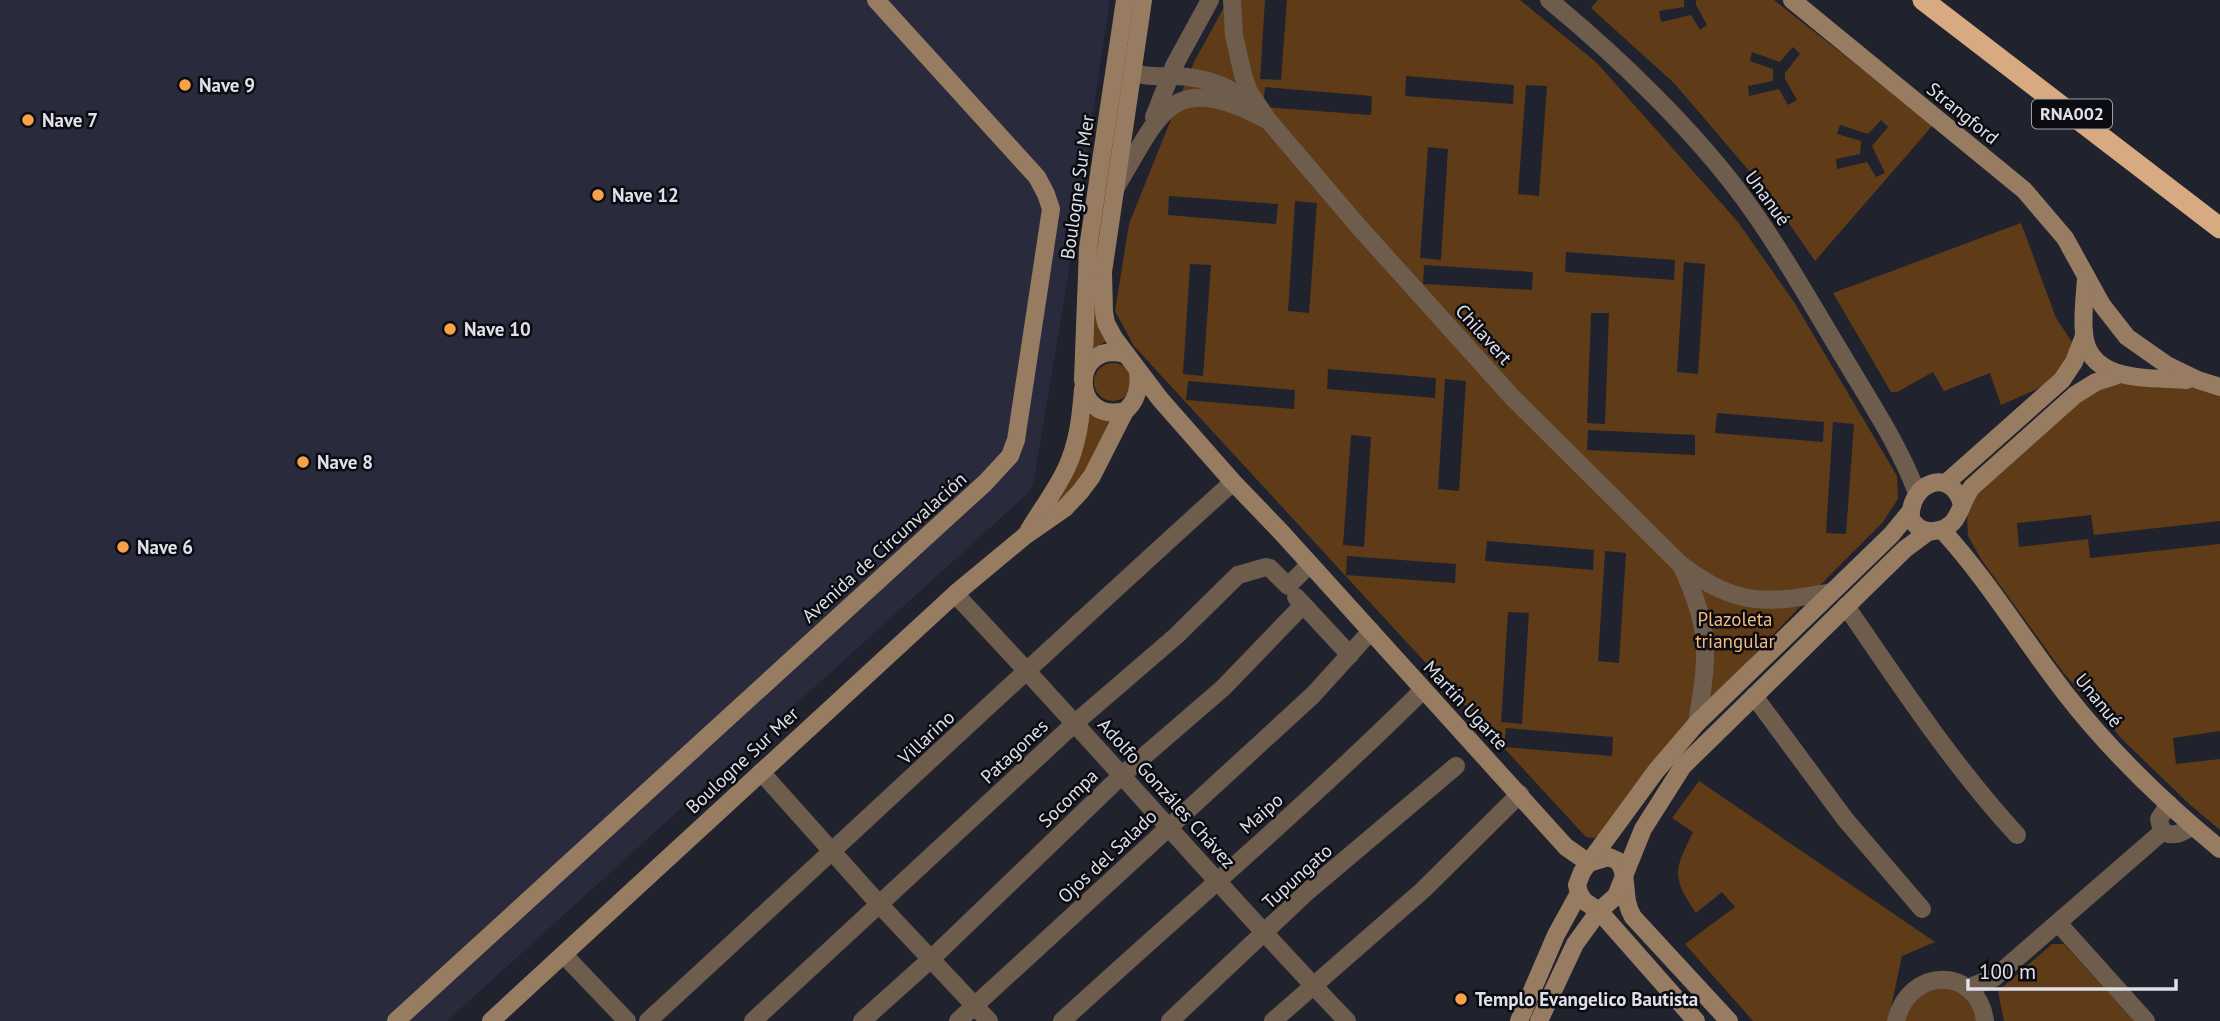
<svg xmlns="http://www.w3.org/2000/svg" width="2220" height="1021" viewBox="0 0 2220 1021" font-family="'PT Sans',sans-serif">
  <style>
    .built { fill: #292b3d }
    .green { fill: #5f3c17; fill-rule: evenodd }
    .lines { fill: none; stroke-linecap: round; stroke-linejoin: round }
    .street { stroke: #6e5c4c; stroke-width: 18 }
    .secondary { stroke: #987c62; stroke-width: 18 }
    .highway { stroke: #d7aa81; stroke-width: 21 }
    .poi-dot { fill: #f7a248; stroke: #0b0c11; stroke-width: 2.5 }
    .labels { text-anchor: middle; stroke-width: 5; stroke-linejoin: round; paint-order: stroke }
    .shield { fill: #0b0c11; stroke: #9fa0a8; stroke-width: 2 }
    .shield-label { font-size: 18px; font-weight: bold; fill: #dfe0e8 }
    .poi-label { font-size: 19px; font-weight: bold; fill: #dfe0e8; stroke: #0b0c11; text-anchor: start }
    .street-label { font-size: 19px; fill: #dfe0e8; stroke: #0b0c11 }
    .park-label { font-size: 19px; fill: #f8b97d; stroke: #0b0c11 }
  </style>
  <rect width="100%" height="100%" fill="#20222e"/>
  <polygon class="built" points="0,0 1110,0 1065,295 1033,485 1027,494 447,1021 0,1021"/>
  <g class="green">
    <polygon points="1132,0 1137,0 1100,246 1107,338 1105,342 1095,348 1093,347 1093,262"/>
    <path d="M1228,0H1265L1260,79L1281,80L1287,0H1520L1597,63L1738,222L1794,302L1897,476L1898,499L1883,522L1830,575L1675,738L1602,834L1594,838L1586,837L1134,346L1115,311L1129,224L1194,62ZM1406,76L1514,85L1513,104L1405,96ZM1526,85L1547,86L1539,196L1518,194ZM1265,87L1372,96L1371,115L1263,107ZM1428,147L1448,149L1441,260L1420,258ZM1169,196L1278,204L1276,224L1168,215ZM1295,201L1317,203L1309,313L1288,311ZM1566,252L1675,260L1674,280L1565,272ZM1684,262L1705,264L1698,374L1677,372ZM1190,264L1211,265L1203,376L1183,374ZM1424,265L1533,272L1532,290L1423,284ZM1591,313H1609L1605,424L1587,423ZM1328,369L1436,378L1435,398L1327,389ZM1445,379L1466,381L1459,491L1438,489ZM1188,381L1295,390L1294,409L1186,400ZM1717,413L1824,422L1823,442L1715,433ZM1833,422L1854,424L1846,534L1826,533ZM1588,430L1695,435V455L1587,450ZM1351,435L1371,437L1364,547L1343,545ZM1487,541L1594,550L1593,570L1485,561ZM1605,551L1626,553L1619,663L1598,661ZM1347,556L1456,564L1455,583L1346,575ZM1508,612L1529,613L1522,724L1501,722ZM1506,728L1613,737L1612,756L1504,747Z"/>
    <path d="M1598,0H1684V7L1659,11L1661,22L1691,15L1700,30L1707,25L1696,5V0H1774L1933,125L1815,261L1768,193L1674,83L1591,8ZM1793,47L1800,54L1785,73V79L1797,100L1788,105L1779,89L1749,96L1748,86L1773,81V69L1750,61L1752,52L1780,62ZM1881,120L1888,127L1872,146L1885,173L1876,177L1867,162L1837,169L1836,159L1860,154L1861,141L1837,134L1840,125L1868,134Z"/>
    <polygon points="2021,223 2056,318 2072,342 2073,348 2054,379 2035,390 2001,405 1990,373 1944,391 1933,372 1897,392 1891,392 1833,293"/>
    <circle cx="1113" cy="382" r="19"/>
    <polygon points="2140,382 2198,387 2220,395 2220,521 2094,535 2091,515 2017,523 2019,547 2088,539 2090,558 2220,544 2220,731 2173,738 2176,764 2220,759 2220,830 2188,803 2123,740 2062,671 1981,559 1968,536 1967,515 1973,494 2078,399 2111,385"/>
    <polygon points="1085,414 1114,420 1087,476 1037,525"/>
    <path d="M1699,781L1935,942L1902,956L1890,1012L1891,1021H1753L1685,944L1735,907L1722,892L1696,913C1671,876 1674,871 1693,832L1672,818Z"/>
    <polygon points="2052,944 2064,944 2134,1021 2004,1021 1998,991"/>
    <polygon points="1930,983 1967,992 1981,1021 1899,1021"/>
  </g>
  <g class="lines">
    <g class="street">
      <path d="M1232,0L1234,35L1243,75L1249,92L1268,120L1359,227L1512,397L1680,564C1736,607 1765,604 1832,592"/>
      <path d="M1549,0C1616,55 1694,130 1745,200C1782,251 1812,305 1844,358C1870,402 1899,445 1917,493"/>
      <path d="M1132,71C1146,78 1160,76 1176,76C1205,77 1231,86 1253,106"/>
      <polyline points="1154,117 1174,66 1210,0"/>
      <path d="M1116,187C1161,113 1170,69 1265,119"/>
      <path d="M1682,567C1712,631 1708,656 1697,723"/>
      <path d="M955,594C1088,734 1213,881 1347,1021"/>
      <polyline points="1296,597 1350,655"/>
      <path d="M1846,606C1900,685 1952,764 2017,835"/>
      <polyline points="1754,696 1845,819 1922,909"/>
      <polyline points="761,772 879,904 989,1021"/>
      <path d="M2162,832C2175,837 2182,833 2193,826"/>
      <polyline points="2162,832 2159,819 2169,804"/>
      <polyline points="2058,923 2146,1021"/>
      <polyline points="564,955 627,1021"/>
      <polyline points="1967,988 1994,978 2162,832"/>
      <path d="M648,1021C843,842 1036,660 1233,482"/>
      <polyline points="753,1021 1075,723 1176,636 1238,575 1266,567 1270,568 1288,586 1310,564"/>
      <polyline points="862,1021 931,959 1121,776 1223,688 1303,605"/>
      <polyline points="958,1021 1313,695 1371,631"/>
      <path d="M1062,1021C1182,911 1307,805 1423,690"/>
      <polyline points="1170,1021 1308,891 1456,766"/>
      <polyline points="1273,1021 1423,890 1520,794"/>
      <path d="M1896,1021C1909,966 1978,966 1985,1021"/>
    </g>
    <g class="secondary">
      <polyline points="1143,0 1103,272 1104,312 1106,323 1114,338 1160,399 1233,482 1282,533 1566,847 1589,863"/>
      <polyline points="1792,0 2024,190 2065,238 2102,305 2127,337 2167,365 2198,380 2220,387"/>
      <path d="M2086,278C2085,296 2082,315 2084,333C2088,384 2150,377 2187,380"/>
      <path d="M1125,354C1070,339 1070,425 1125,411C1137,401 1140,386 1138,371"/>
      <polyline points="1083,380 1088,248 1125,0"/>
      <polyline points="1946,483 2062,380 2074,362 2084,336"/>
      <path d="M1962,504C1950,465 1908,484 1911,519C1917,528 1923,532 1934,531C1961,528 1958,505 1972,487L2075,395L2096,382L2118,375"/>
      <path d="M1029,530C1041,510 1056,490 1066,469C1078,444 1081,416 1083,389"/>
      <path d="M1942,530C1988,580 2023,639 2065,693C2110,751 2163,802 2220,849"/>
      <path d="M1589,863L1609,857L1618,861C1630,878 1621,897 1633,917L1729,1021"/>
      <polyline points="1579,893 1584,901 1599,911 1696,1021"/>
      <polyline points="396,1021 985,483 1010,456 1016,440 1051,209 1046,194 1037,177 876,0"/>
      <polyline points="491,1021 955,594 1026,535 1065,508 1080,492 1092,476 1125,411"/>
      <polyline points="1519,1021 1556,935 1579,893 1577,885 1582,872 1656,771 1697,723 1891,535 1910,512"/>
      <polyline points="1539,1021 1575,944 1599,911 1616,896 1643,829 1683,766 1905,549 1928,532"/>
    </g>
    <polyline class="highway" points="1923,0 2220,228"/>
  </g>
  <g class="poi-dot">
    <circle cx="185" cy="85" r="7"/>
    <circle cx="28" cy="120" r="7"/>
    <circle cx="598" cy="195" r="7"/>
    <circle cx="450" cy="329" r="7"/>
    <circle cx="303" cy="462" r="7"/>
    <circle cx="123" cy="547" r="7"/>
    <circle cx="1461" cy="999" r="7"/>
  </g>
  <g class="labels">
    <rect class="shield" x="2032" y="99.5" width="80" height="29" rx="5"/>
    <g class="shield-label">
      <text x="2072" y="120">RNA002</text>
    </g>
    <g class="poi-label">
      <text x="199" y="92">Nave 9</text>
      <text x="42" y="127">Nave 7</text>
      <text x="612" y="202">Nave 12</text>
      <text x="464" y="336">Nave 10</text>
      <text x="317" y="469">Nave 8</text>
      <text x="137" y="554">Nave 6</text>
      <text x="1475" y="1006">Templo Evangelico Bautista</text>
    </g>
    <g class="street-label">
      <text transform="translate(1963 113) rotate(39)" y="7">Strangford</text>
      <text transform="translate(1077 187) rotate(-82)" y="7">Boulogne Sur Mer</text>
      <text transform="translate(1768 198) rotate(54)" y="7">Unanué</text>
      <text transform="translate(1484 334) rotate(48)" y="7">Chilavert</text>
      <text transform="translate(884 547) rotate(-42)" y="7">Avenida de Circunvalación</text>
      <text transform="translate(2099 700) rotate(51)" y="7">Unanué</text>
      <text transform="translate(1466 705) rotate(47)" y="7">Martín Ugarte</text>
      <text transform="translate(926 737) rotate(-43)" y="7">Villarino</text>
      <text transform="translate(1014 751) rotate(-43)" y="7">Patagones</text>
      <text transform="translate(742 760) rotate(-43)" y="7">Boulogne Sur Mer</text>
      <text transform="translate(1167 793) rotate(48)" y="7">Adolfo Gonzáles Chávez</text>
      <text transform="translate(1068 798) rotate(-44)" y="7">Socompa</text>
      <text transform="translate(1261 813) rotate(-41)" y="7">Maipo</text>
      <text transform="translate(1107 856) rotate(-43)" y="7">Ojos del Salado</text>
      <text transform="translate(1297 876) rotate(-42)" y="7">Tupungato</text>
    </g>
    <g class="park-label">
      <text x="1735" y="626">Plazoleta<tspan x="1735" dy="22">triangular</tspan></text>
    </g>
  </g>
  <path d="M1968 979v10h208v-10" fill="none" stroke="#dfe0e8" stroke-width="3.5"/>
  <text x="1979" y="979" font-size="21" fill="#dfe0e8" stroke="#0b0c11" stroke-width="5" paint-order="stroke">100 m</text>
</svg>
